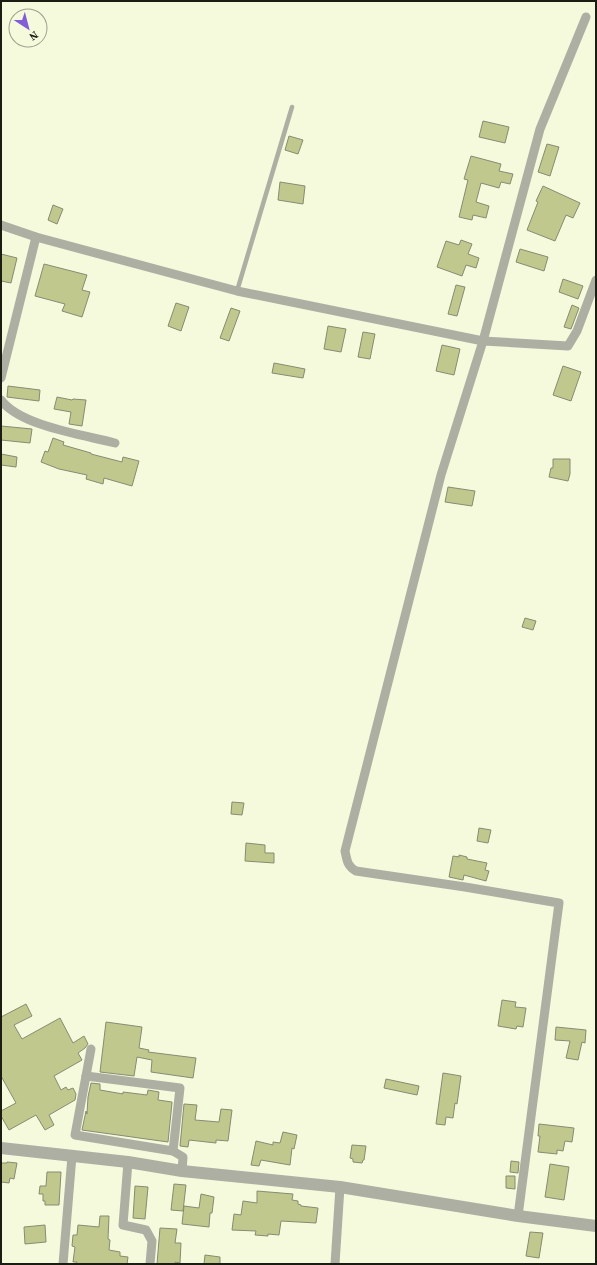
<svg xmlns="http://www.w3.org/2000/svg" width="597" height="1265" viewBox="0 0 597 1265" font-family="'Source Serif 4',serif">
  <style>
    .building { fill: #c0c88e; stroke: #878b72 }
    .lines { fill: none; stroke-linecap: round; stroke-linejoin: round }
    .service { stroke: #adafa3; stroke-width: 4.5 }
    .minor { stroke: #adafa3; stroke-width: 9 }
    .tertiary { stroke: #adafa3; stroke-width: 12 }
  </style>
  <rect width="100%" height="100%" fill="#f5fadd"/>
  <g class="building">
    <polygon points="483,121 509,127 505,143 479,137"/>
    <polygon points="289,136 303,140 298,154 285,150"/>
    <polygon points="547,144 559,147 550,176 538,172"/>
    <polygon points="471,156 501,164 499,171 513,174 510,184 501,182 499,188 481,183 476,202 489,206 486,218 473,215 472,220 459,217 468,180 464,179"/>
    <polygon points="280,182 305,186 303,204 278,200"/>
    <polygon points="543,186 580,203 573,218 566,215 555,241 527,230 538,202 536,201"/>
    <polygon points="53,205 63,209 57,224 48,220"/>
    <polygon points="461,240 472,244 468,254 479,258 476,268 466,265 462,276 437,267 446,241 459,245"/>
    <polygon points="520,249 548,257 544,271 516,262"/>
    <polygon points="1,254 17,258 11,283 1,281"/>
    <polygon points="44,264 87,275 82,290 90,292 82,317 62,311 65,304 35,296"/>
    <polygon points="563,279 583,286 578,299 559,292"/>
    <polygon points="456,285 465,287 457,316 448,314"/>
    <polygon points="176,303 189,307 181,331 168,326"/>
    <polygon points="572,305 579,308 571,329 564,327"/>
    <polygon points="231,308 240,311 229,341 220,338"/>
    <polygon points="328,326 346,329 341,352 324,349"/>
    <polygon points="363,332 375,334 370,359 358,357"/>
    <polygon points="442,345 460,349 454,375 436,371"/>
    <polygon points="274,363 305,369 303,378 272,373"/>
    <polygon points="563,366 581,372 571,401 553,395"/>
    <polygon points="8,386 40,390 39,401 7,397"/>
    <polygon points="57,397 72,400 73,399 86,400 82,426 69,424 71,412 54,409"/>
    <polygon points="1,426 32,429 30,443 1,440"/>
    <polygon points="53,438 64,442 63,445 91,453 91,454 122,462 123,457 139,461 132,486 104,478 103,484 86,479 87,475 59,469 41,462 45,451 48,452"/>
    <polygon points="1,454 17,457 16,467 1,465"/>
    <polygon points="553,459 570,459 570,474 568,481 549,477 551,468 553,468"/>
    <polygon points="448,487 475,491 472,506 445,502"/>
    <polygon points="525,618 536,621 533,630 522,627"/>
    <polygon points="232,802 244,803 242,815 231,814"/>
    <polygon points="479,828 491,830 488,843 477,841"/>
    <polygon points="246,843 265,845 265,853 274,853 274,863 245,861"/>
    <polygon points="459,855 467,857 467,859 487,863 485,870 489,871 486,881 464,875 463,880 449,877 453,856 459,857"/>
    <polygon points="502,1000 516,1002 515,1007 526,1008 523,1027 517,1026 516,1029 498,1026"/>
    <polygon points="26,1004 32,1016 14,1025 22,1039 60,1018 73,1043 84,1036 88,1044 85,1048 78,1053 82,1060 54,1076 61,1090 66,1087 68,1090 73,1088 76,1094 75,1100 49,1115 54,1125 45,1130 36,1115 9,1130 1,1116 1,1111 16,1103 1,1076 1,1017"/>
    <polygon points="106,1022 142,1027 139,1048 149,1050 148,1052 196,1058 193,1078 151,1072 152,1060 137,1057 134,1076 100,1072"/>
    <polygon points="556,1027 586,1030 585,1043 582,1042 578,1060 566,1058 570,1041 555,1040"/>
    <polygon points="443,1073 461,1076 457,1104 455,1103 453,1118 446,1117 445,1125 436,1124"/>
    <polygon points="386,1079 419,1086 417,1095 384,1088"/>
    <polygon points="91,1083 100,1084 100,1090 123,1094 123,1092 147,1095 148,1090 159,1092 158,1100 172,1102 172,1103 168,1142 82,1130 86,1111 87,1114 88,1097"/>
    <polygon points="184,1104 197,1105 195,1120 219,1122 221,1109 232,1110 228,1141 216,1140 216,1143 189,1140 188,1147 180,1146"/>
    <polygon points="539,1124 574,1128 572,1142 565,1141 563,1151 557,1150 557,1154 538,1152 540,1136 538,1136"/>
    <polygon points="283,1132 297,1135 294,1149 292,1148 290,1165 261,1160 259,1166 251,1165 256,1141 273,1145 273,1142 280,1143"/>
    <polygon points="352,1145 366,1146 364,1160 363,1160 362,1163 353,1162 353,1159 350,1158"/>
    <polygon points="511,1161 519,1162 518,1173 510,1172"/>
    <polygon points="7,1162 17,1163 14,1179 10,1178 9,1183 1,1182 1,1163 7,1163"/>
    <polygon points="550,1164 569,1167 564,1200 545,1197"/>
    <polygon points="47,1172 61,1172 59,1205 45,1205 45,1201 43,1201 43,1194 39,1194 40,1186 46,1186"/>
    <polygon points="506,1176 515,1176 515,1189 506,1188"/>
    <polygon points="174,1184 186,1185 183,1211 171,1210"/>
    <polygon points="135,1186 148,1187 145,1219 133,1218"/>
    <polygon points="257,1191 293,1194 292,1200 298,1201 298,1204 301,1205 301,1206 318,1208 316,1223 281,1221 279,1235 268,1234 268,1236 255,1235 256,1231 232,1230 234,1214 241,1215 243,1201 257,1203"/>
    <polygon points="201,1194 214,1197 212,1213 210,1213 209,1227 182,1224 184,1206 199,1208"/>
    <polygon points="100,1216 109,1216 108,1239 110,1240 109,1250 120,1252 120,1256 128,1257 127,1264 76,1264 77,1262 73,1262 75,1247 72,1246 73,1235 77,1235 78,1225 99,1227"/>
    <polygon points="45,1225 46,1242 25,1244 24,1227"/>
    <polygon points="160,1228 177,1229 175,1243 181,1243 180,1263 175,1262 175,1264 157,1264"/>
    <polygon points="530,1232 543,1233 539,1258 526,1256"/>
    <polygon points="205,1255 220,1257 220,1264 204,1264"/>
  </g>
  <g class="lines">
    <polyline class="service" points="237,291 292,107"/>
    <g class="minor">
      <polyline points="1,225 36,237 237,291 483,341 568,346 577,331 596,280"/>
      <polyline points="1,378 36,237"/>
      <path d="M1,400C20,426 84,435 115,443"/>
      <polyline points="91,1049 75,1135 173,1151"/>
      <polyline points="86,1076 180,1088 173,1151 183,1157 182,1171"/>
      <polyline points="128,1162 123,1225 146,1230 152,1241 150,1264"/>
      <path d="M518,1216L559,903L465,887L356,871C347,866 347,860 345,851L441,475L483,341L540,129L586,17"/>
      <polyline points="63,1264 72,1156"/>
      <polyline points="335,1264 340,1187"/>
    </g>
    <polyline class="tertiary" points="1,1148 128,1162 182,1171 340,1187 518,1216 596,1226"/>
  </g>
  <rect width="597" height="1265" fill="none" stroke="#1b1c12" stroke-width="4"/>
  <g transform="translate(28 28) rotate(144)"><circle r="19" fill="#f5fadd" stroke="#9ea18c"/>
  <path d="M0-3L7 15L0 10L-7 15Z" fill="#815dd7"/>
  <text y="-6" font-size="11" font-weight="bold" text-anchor="middle" fill="#1b1c12">N</text>
  </g>
</svg>
